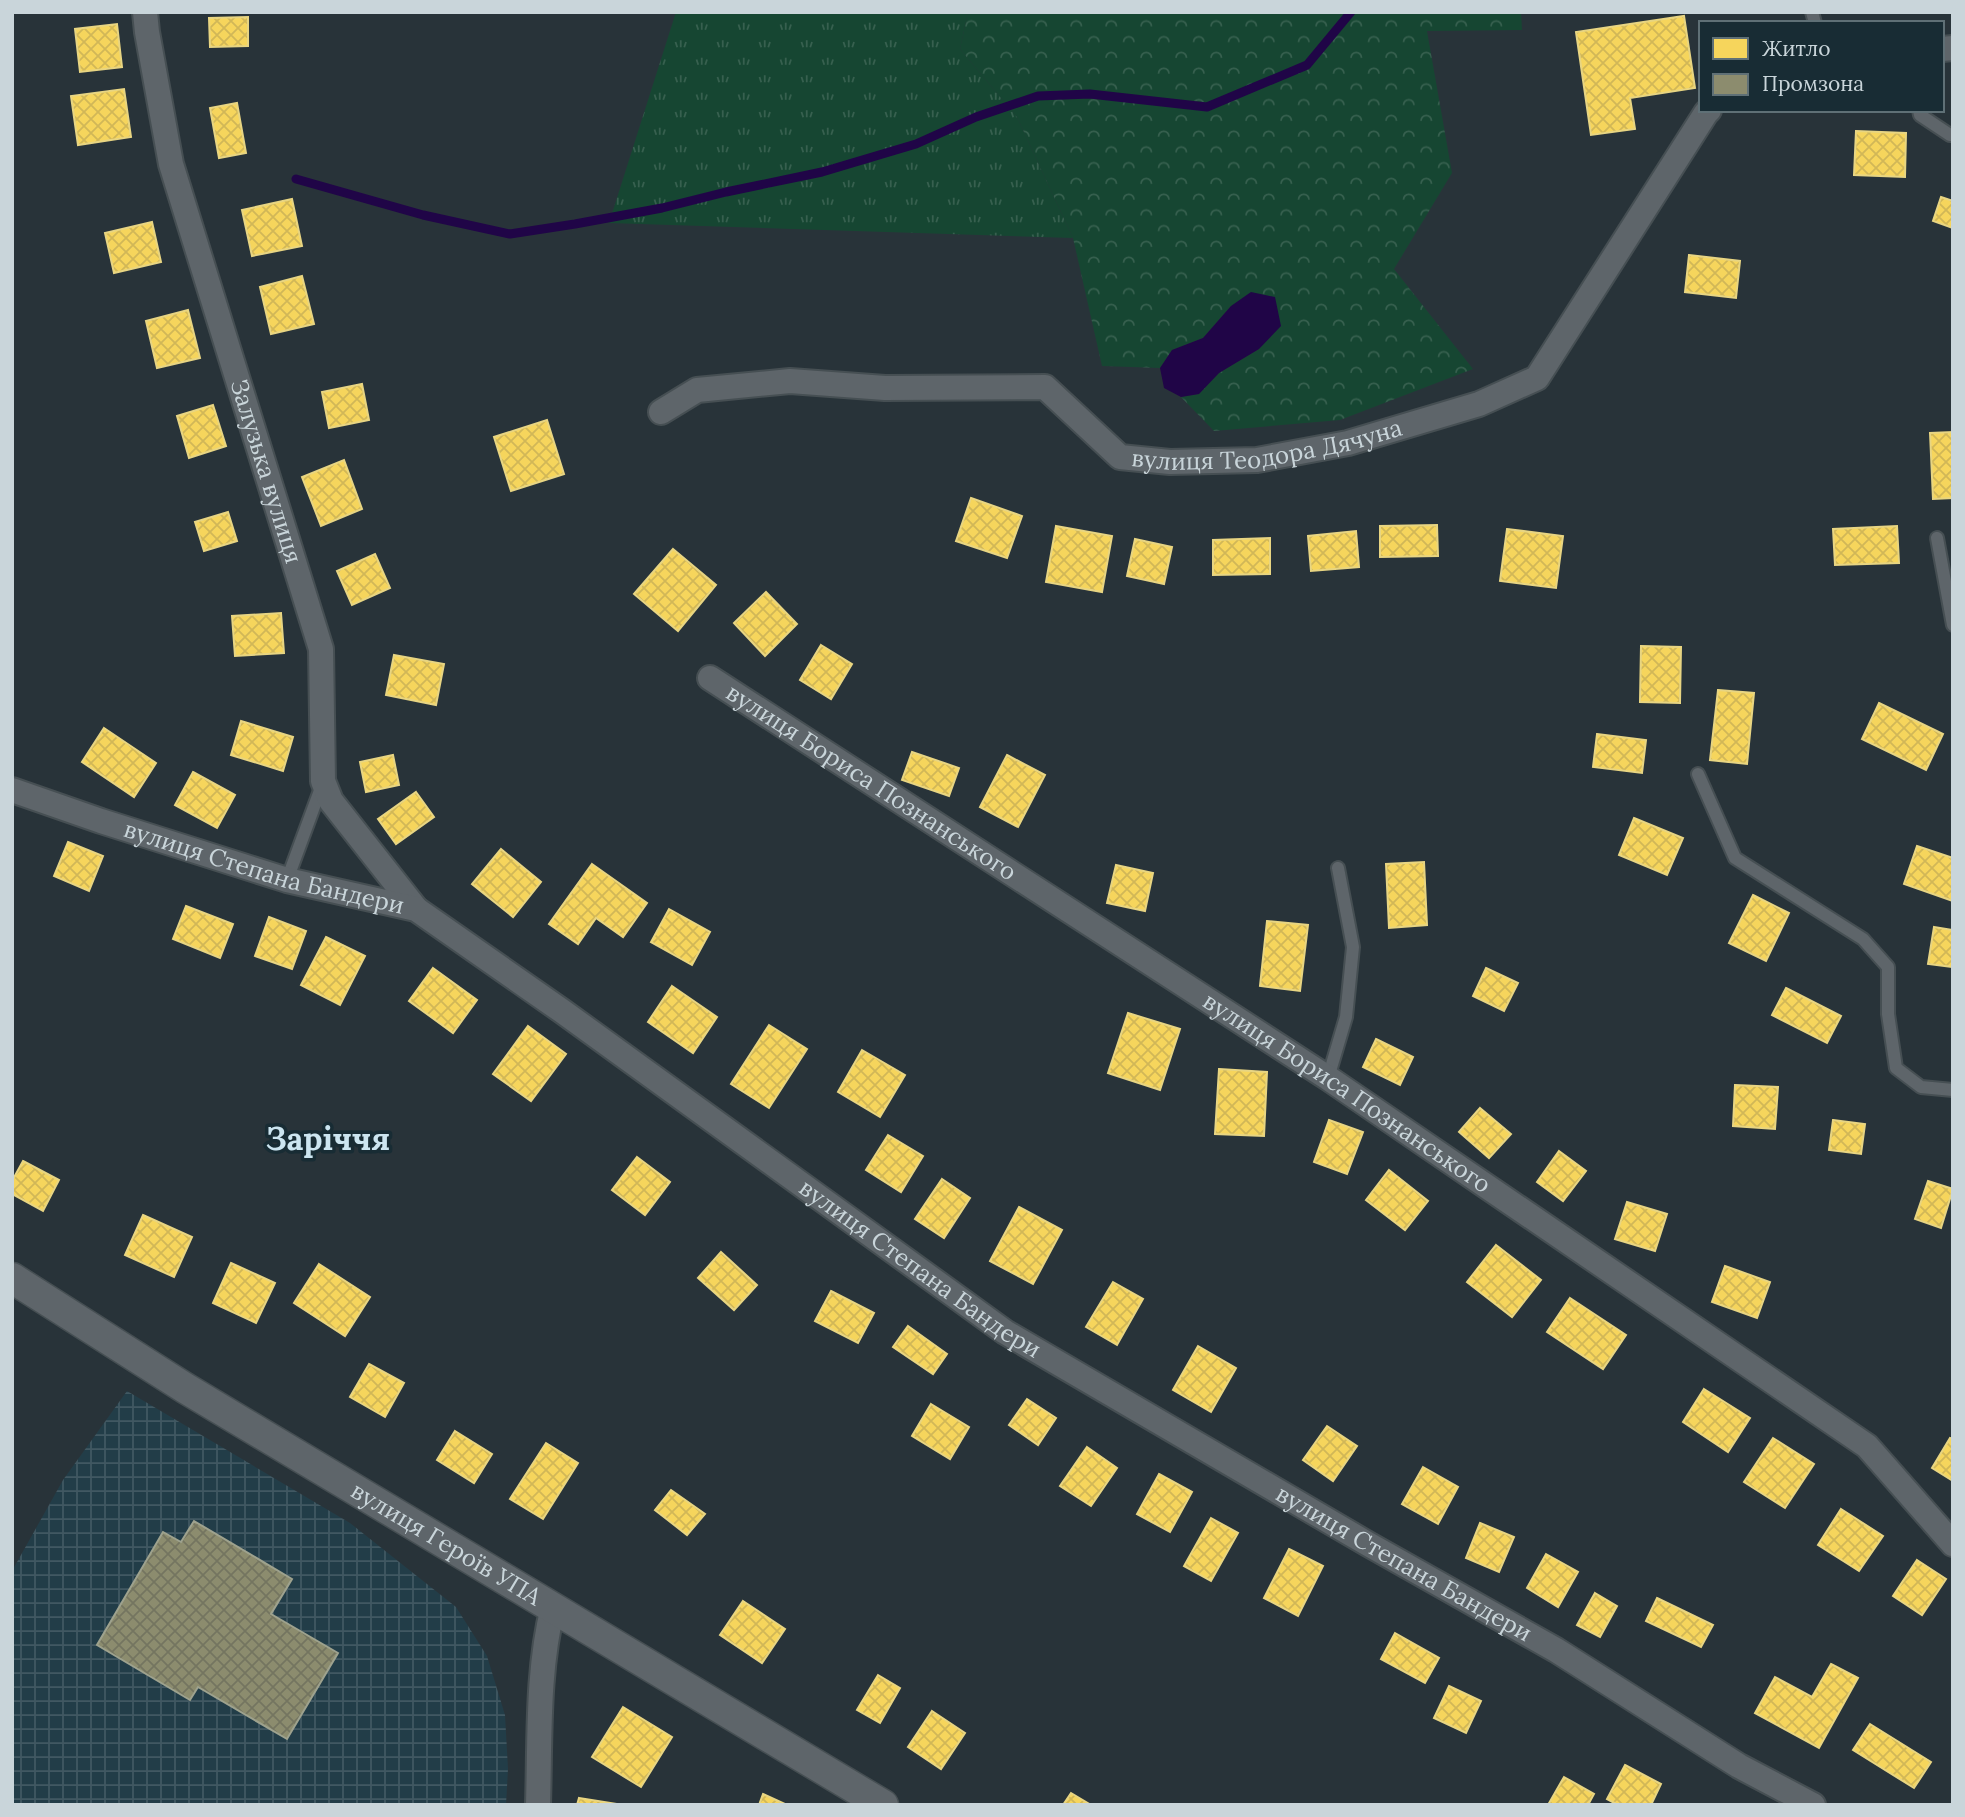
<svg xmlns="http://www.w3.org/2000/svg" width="1965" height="1817" viewBox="0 0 1965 1817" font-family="Lora,serif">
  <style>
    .industrial { fill: url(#industrial-grid) }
    .grass { fill: url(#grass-tufts) }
    .forest { fill: url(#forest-crowns) }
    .water { fill: #200547 }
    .homes { fill: url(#homes-cross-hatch); stroke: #e8d582; stroke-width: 2 }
    .industry { fill: url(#industry-cross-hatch); stroke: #9ea28e; stroke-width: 2 }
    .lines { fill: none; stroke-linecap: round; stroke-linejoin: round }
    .stream { stroke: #200547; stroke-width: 9 }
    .service-casing { stroke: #464f53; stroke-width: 16 }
    .minor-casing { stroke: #464f53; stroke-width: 28 }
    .tertiary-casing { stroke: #464f53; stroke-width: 33 }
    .service { stroke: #5e656a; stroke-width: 12 }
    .minor { stroke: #5e656a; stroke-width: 24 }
    .tertiary { stroke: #5e656a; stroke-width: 30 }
    .labels { text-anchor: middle; stroke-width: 7; stroke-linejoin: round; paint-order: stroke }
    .street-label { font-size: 24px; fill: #c9d5da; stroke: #182c34 }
    .district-label { font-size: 32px; font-weight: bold; fill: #cce5f0; stroke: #182c34 }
  </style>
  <defs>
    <pattern id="industrial-grid" width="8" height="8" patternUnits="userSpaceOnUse" patternTransform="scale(1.75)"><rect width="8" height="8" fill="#223d48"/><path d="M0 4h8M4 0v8" fill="none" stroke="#415862"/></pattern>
    <pattern id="grass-tufts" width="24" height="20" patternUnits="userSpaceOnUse" patternTransform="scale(1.75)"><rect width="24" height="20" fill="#164632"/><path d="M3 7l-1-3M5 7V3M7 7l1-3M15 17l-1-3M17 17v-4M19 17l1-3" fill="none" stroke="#37604f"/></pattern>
    <pattern id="forest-crowns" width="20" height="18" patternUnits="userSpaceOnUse" patternTransform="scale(1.75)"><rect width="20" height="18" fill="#164632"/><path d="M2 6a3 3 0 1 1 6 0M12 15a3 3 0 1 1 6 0" fill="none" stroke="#37604f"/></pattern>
    <pattern id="homes-cross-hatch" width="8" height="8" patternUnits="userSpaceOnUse" patternTransform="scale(1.75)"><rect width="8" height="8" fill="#f6d55c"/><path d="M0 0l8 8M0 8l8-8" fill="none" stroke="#d1b757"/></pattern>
    <pattern id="industry-cross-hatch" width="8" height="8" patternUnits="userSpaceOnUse" patternTransform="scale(1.75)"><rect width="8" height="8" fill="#8c8c6e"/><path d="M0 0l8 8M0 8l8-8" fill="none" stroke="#747560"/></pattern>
  </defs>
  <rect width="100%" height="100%" fill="#283339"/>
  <polygon class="industrial" points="127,1391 350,1523 456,1607 487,1656 505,1715 508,1769 506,1805 12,1805 12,1571 63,1480"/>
  <polygon class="grass" points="676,12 968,12 960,49 1017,117 1073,238 609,223"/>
  <polygon class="forest" points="968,12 1521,12 1522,30 1427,31 1452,173 1394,269 1473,369 1340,420 1214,431 1181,397 1199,394 1219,373 1259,349 1231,306 1203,338 1172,350 1160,368 1102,366 1073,238 1017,117 960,49"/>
  <polygon class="water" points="1251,292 1275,297 1281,326 1259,349 1219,373 1199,394 1181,397 1164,388 1160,368 1172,350 1203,338 1231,306"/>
  <g class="homes">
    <polygon points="1684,16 1695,88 1630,98 1635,129 1591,135 1576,32"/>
    <polygon points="248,17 248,46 210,47 209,18"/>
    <polygon points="117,24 122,67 80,72 75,29"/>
    <polygon points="124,89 131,137 78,145 71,96"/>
    <polygon points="237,103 246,153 219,158 210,108"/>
    <polygon points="1856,131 1906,133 1905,177 1854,175"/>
    <polygon points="1941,197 1953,201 1953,228 1933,221"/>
    <polygon points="292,199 302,246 252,256 242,210"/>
    <polygon points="152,222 161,262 114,273 105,233"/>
    <polygon points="1689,255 1740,261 1736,298 1685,292"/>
    <polygon points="302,276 314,324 271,334 260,287"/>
    <polygon points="188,310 200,358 157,368 146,321"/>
    <polygon points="362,384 369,420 329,428 322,392"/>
    <polygon points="213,405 226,446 189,458 177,416"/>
    <polygon points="547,420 564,474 511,491 494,437"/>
    <polygon points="1953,432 1953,498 1933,499 1930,433"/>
    <polygon points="344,460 362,509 321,526 302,477"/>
    <polygon points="971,498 1022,516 1007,558 956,541"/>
    <polygon points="228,512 237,541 204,551 195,522"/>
    <polygon points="1437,525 1438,556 1380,557 1380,526"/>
    <polygon points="1056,526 1112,536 1102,592 1046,582"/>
    <polygon points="1897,526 1899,563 1835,565 1833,529"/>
    <polygon points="1507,529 1563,536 1556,588 1500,581"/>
    <polygon points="1356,531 1359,567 1311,571 1308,536"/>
    <polygon points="1270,538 1270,574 1213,575 1213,540"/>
    <polygon points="1135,539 1172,547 1164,584 1127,576"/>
    <polygon points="673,549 716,585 678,631 634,594"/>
    <polygon points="375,554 390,588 352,605 337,571"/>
    <polygon points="766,592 797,624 765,656 734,623"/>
    <polygon points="281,613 284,653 235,656 232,616"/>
    <polygon points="821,645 852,664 831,699 800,680"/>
    <polygon points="1641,646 1681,647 1680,703 1640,702"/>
    <polygon points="394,655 444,664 436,705 386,695"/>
    <polygon points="1718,690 1754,693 1747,764 1710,760"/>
    <polygon points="1879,703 1943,734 1926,770 1862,739"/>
    <polygon points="241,721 293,737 283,771 231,755"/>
    <polygon points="104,728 156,763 134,797 82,762"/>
    <polygon points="1597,734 1646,740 1642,773 1593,767"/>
    <polygon points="912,752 959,768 949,796 902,780"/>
    <polygon points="393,755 399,785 366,792 360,762"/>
    <polygon points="1007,755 1045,775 1018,827 980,807"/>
    <polygon points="193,772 235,795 217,828 175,805"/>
    <polygon points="416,792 434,817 396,844 378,819"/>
    <polygon points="1634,818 1683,838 1667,875 1619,855"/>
    <polygon points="68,842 103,856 89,891 54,876"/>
    <polygon points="1917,846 1953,858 1953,901 1904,884"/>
    <polygon points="501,849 541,882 513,917 472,884"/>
    <polygon points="1424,862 1427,925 1389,928 1386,864"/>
    <polygon points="592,864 647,903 623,937 596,918 578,944 549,924"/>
    <polygon points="1116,865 1153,873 1145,911 1107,903"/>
    <polygon points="1753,895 1789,913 1766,961 1729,943"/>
    <polygon points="186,906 233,924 220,958 173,939"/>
    <polygon points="669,909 710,932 692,965 651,942"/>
    <polygon points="269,917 306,931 292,969 255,956"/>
    <polygon points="1267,921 1308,925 1300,991 1260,986"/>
    <polygon points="1934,927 1953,930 1953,967 1928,964"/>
    <polygon points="326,937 365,956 340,1005 301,985"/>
    <polygon points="433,968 477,1000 453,1033 409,1001"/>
    <polygon points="1486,968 1518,983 1504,1011 1473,996"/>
    <polygon points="672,986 717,1017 693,1053 648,1022"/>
    <polygon points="1786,988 1841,1016 1827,1043 1772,1015"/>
    <polygon points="1128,1013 1180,1029 1160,1090 1108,1073"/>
    <polygon points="769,1025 807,1049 769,1108 731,1084"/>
    <polygon points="528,1026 566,1054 531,1101 493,1074"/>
    <polygon points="1376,1039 1413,1057 1400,1085 1363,1067"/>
    <polygon points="862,1050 905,1075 880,1117 838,1092"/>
    <polygon points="1219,1069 1267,1072 1264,1136 1215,1134"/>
    <polygon points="1735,1085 1778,1087 1775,1129 1733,1126"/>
    <polygon points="1480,1108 1511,1134 1489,1158 1459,1132"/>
    <polygon points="1329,1120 1363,1132 1347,1174 1314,1162"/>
    <polygon points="1833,1120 1865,1124 1861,1154 1829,1150"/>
    <polygon points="888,1135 923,1156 901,1192 866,1170"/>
    <polygon points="1559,1151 1586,1171 1563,1201 1537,1182"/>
    <polygon points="637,1157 670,1182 645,1215 612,1190"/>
    <polygon points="23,1161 59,1180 43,1211 12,1194 12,1181"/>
    <polygon points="1389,1170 1428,1201 1405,1230 1366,1200"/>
    <polygon points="942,1179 970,1198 944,1238 915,1219"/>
    <polygon points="1928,1181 1953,1189 1941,1228 1915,1219"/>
    <polygon points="1627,1202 1667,1214 1655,1251 1615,1239"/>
    <polygon points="1019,1207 1062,1230 1033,1284 990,1261"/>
    <polygon points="143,1215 192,1237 174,1277 125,1255"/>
    <polygon points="1496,1245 1541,1280 1512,1317 1467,1282"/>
    <polygon points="721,1252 757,1285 734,1310 698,1278"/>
    <polygon points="231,1263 275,1283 256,1323 213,1303"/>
    <polygon points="319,1264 370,1297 345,1336 294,1303"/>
    <polygon points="1725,1266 1770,1282 1757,1318 1712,1302"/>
    <polygon points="1113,1282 1143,1299 1117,1345 1086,1327"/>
    <polygon points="831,1291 874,1313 858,1343 815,1321"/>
    <polygon points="1570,1298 1626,1335 1603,1369 1547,1332"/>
    <polygon points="908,1326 947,1354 933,1374 893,1347"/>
    <polygon points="1198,1346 1236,1368 1211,1412 1173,1390"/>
    <polygon points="369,1364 404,1383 385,1417 350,1397"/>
    <polygon points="1704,1389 1750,1418 1728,1452 1683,1422"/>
    <polygon points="1027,1399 1056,1418 1038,1445 1009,1425"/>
    <polygon points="931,1404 969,1427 950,1459 912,1436"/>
    <polygon points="1327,1426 1357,1446 1333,1481 1303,1460"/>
    <polygon points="455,1431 492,1454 474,1483 437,1460"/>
    <polygon points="1773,1438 1814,1464 1785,1508 1744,1482"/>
    <polygon points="1950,1438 1953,1439 1953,1481 1932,1468"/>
    <polygon points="546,1443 578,1463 543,1519 510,1499"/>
    <polygon points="1087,1447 1117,1468 1091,1506 1060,1486"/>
    <polygon points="1423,1467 1458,1487 1438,1524 1402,1504"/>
    <polygon points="1159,1474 1192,1492 1170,1532 1137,1514"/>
    <polygon points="671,1490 705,1514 687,1535 655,1510"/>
    <polygon points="1841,1509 1883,1536 1859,1571 1818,1545"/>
    <polygon points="1211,1518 1238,1533 1211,1581 1184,1566"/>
    <polygon points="1480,1523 1514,1537 1499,1572 1466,1558"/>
    <polygon points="1289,1549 1323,1566 1298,1616 1264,1598"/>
    <polygon points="1546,1554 1578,1572 1558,1607 1527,1588"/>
    <polygon points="1917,1560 1946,1579 1922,1615 1893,1596"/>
    <polygon points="1595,1593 1617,1606 1600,1637 1577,1625"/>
    <polygon points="1657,1598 1713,1625 1701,1647 1646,1621"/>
    <polygon points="743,1601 785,1629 762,1663 720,1635"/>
    <polygon points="1395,1633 1439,1658 1425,1683 1381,1659"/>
    <polygon points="1831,1664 1858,1678 1819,1748 1755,1713 1775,1677 1812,1697"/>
    <polygon points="878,1675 900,1688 880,1723 857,1710"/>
    <polygon points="1449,1686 1481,1701 1466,1733 1434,1718"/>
    <polygon points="623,1707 672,1737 641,1787 592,1757"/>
    <polygon points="932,1711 965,1733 941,1769 908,1747"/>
    <polygon points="1870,1724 1931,1762 1914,1788 1853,1750"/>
    <polygon points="1625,1765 1661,1784 1651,1805 1618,1805 1607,1799"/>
    <polygon points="1564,1777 1594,1794 1588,1805 1548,1805"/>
    <polygon points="1071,1793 1091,1805 1063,1805"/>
    <polygon points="763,1794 787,1805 759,1805"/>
    <polygon points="579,1798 623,1805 577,1805"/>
  </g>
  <polygon class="industry" points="194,1521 292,1579 271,1614 338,1653 287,1739 198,1687 190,1700 97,1645 163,1532 181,1542"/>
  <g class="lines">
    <polyline class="stream" points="296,179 423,215 510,234 575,224 662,208 726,192 822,172 916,144 976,117 1038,96 1090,94 1207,107 1307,65 1351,12"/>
    <defs>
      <g id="service">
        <polyline points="1812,12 1815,23"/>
        <polyline points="1919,110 1920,115 1950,135"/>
        <polyline points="1937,538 1953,625"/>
        <polyline points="1698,774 1735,858 1863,939 1888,967 1888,1014 1896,1068 1921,1087 1953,1090"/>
        <polyline points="287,880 322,785"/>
        <polyline points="1328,1078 1346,1017 1353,947 1338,868"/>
      </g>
      <g id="minor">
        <path id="s1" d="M145,12L147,32L171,164L321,649L323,781L331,801L416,909"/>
        <polyline points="1942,49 1953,48"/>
        <path id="s2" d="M661,412L697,390L790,381L885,388L1045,387L1120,457L1170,462L1257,460L1348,443L1479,404L1537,378L1706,113L1709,110"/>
        <path id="s3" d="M710,678L1328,1078L1867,1446L1953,1544"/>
        <path id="s4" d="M12,790L101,821L287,880L416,909L562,1011L1005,1332L1368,1544L1556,1650L1739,1766L1813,1805"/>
        <path d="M538,1805C540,1739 537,1671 553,1607"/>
      </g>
      <g id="tertiary">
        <path id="s5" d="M12,1278L185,1388L883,1805"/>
      </g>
    </defs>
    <use href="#service" class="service-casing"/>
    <use href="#minor" class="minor-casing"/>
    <use href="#tertiary" class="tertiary-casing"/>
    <use href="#service" class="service"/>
    <use href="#minor" class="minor"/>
    <use href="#tertiary" class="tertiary"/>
  </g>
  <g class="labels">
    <g class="street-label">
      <text dy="8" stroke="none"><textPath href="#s2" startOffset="642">вулиця Теодора Дячуна</textPath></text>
      <text dy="8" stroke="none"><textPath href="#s1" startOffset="476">Залузька вулиця</textPath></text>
      <text dy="8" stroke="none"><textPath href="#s3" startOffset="192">вулиця Бориса Познанського</textPath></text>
      <text dy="8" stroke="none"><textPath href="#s4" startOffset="264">вулиця Степана Бандери</textPath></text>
      <text dy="8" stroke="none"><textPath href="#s3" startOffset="760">вулиця Бориса Познанського</textPath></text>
      <text dy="8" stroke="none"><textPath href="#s4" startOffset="1041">вулиця Степана Бандери</textPath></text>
      <text dy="8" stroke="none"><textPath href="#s5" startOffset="509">вулиця Героїв УПА</textPath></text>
      <text dy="8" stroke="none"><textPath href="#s4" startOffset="1608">вулиця Степана Бандери</textPath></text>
    </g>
    <g class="district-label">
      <text x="328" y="1150">Заріччя</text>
    </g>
  </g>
  <rect width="1965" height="1817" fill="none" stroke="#c9d5da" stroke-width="28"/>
  <rect x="1699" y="21" width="245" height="91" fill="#182c34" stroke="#5f7076" stroke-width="2"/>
  <rect x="1713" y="38" width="35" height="21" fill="#f6d55c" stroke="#5f7076" stroke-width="2"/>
  <text x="1762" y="56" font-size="21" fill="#c9d5da">Житло</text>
  <rect x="1713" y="74" width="35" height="21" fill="#8c8c6e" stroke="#5f7076" stroke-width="2"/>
  <text x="1762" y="91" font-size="21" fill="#c9d5da">Промзона</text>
</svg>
